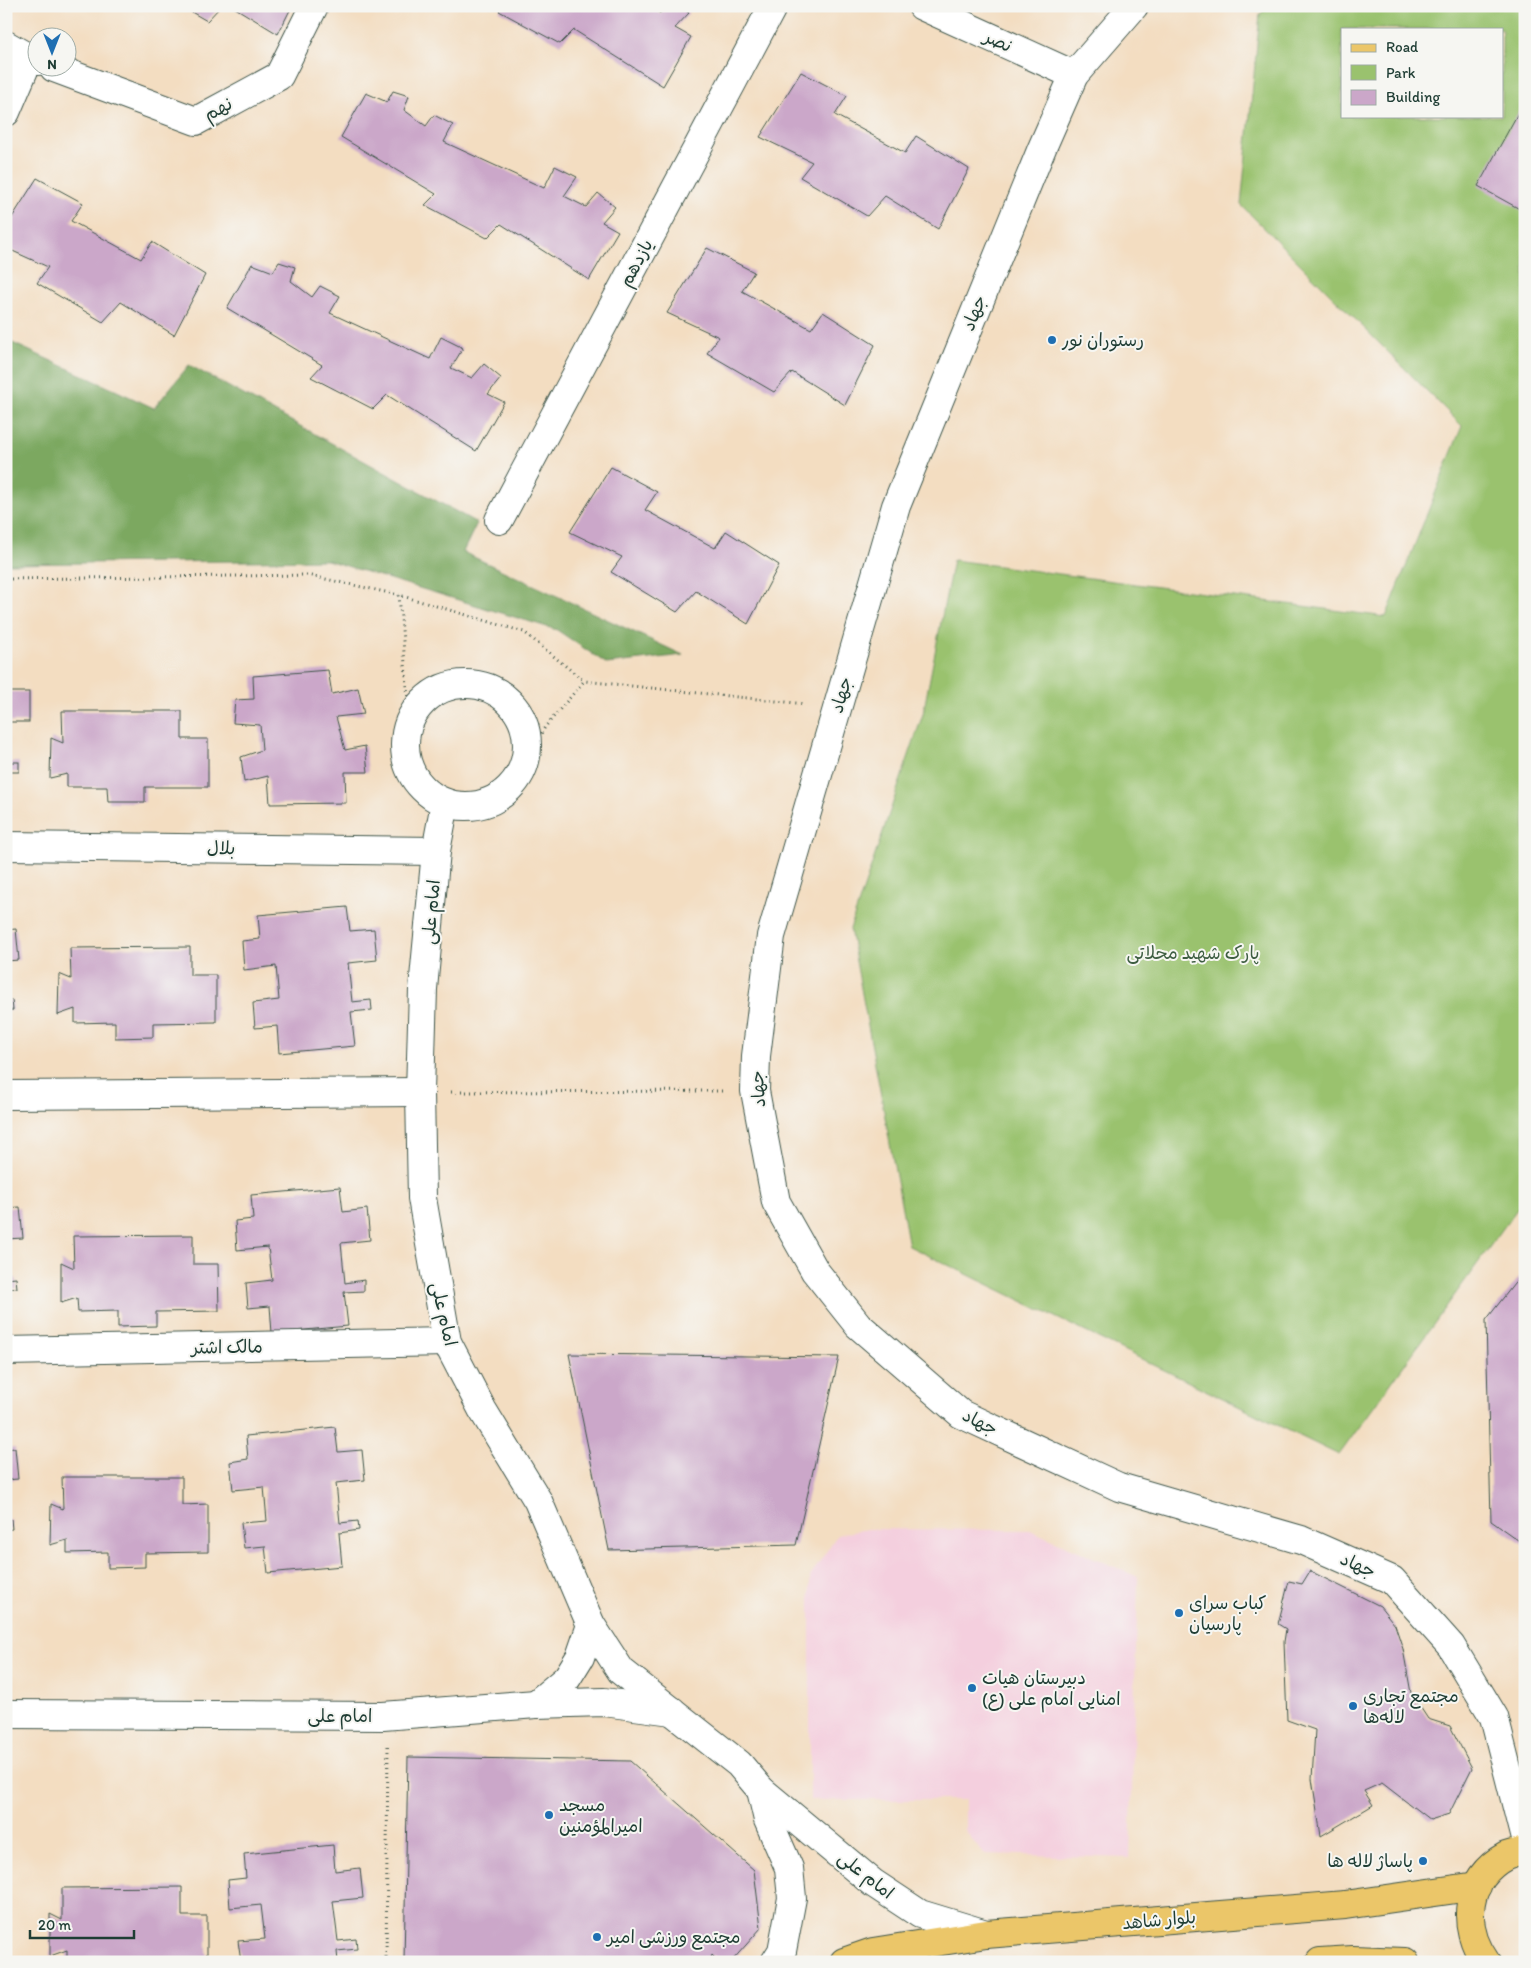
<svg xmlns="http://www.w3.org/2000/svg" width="1531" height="1968" viewBox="0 0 1531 1968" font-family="Itim,'Playpen Sans Arabic',sans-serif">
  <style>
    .built { fill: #f4cfde }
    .green { fill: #9ac26e; stroke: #5c8051; fill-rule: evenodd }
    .forest { fill: #7ba861; stroke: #4d724a }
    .building { fill: #cba7c9 }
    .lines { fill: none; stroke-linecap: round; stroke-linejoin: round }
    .minor-casing { stroke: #3f5549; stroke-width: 30 }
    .major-casing { stroke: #3f5549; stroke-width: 30 }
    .path { stroke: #3f5549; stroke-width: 3; stroke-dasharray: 1 4; stroke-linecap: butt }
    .minor { stroke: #fff; stroke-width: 28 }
    .major { stroke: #ebc669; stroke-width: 28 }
    .poi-dot { fill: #1f6fb2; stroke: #f6f6f2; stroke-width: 2 }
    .labels { text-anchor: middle; stroke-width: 4; stroke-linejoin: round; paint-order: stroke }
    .street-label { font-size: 18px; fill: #1f3d34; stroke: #f6f6f2 }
    .poi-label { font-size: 18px; fill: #1f3d34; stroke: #f6f6f2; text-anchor: start }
    .park-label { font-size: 18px; fill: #3e5e42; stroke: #f6f6f2 }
  </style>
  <rect width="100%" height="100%" fill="#f6f6f2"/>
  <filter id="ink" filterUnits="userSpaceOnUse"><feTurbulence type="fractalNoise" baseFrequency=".02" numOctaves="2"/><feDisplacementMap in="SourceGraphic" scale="10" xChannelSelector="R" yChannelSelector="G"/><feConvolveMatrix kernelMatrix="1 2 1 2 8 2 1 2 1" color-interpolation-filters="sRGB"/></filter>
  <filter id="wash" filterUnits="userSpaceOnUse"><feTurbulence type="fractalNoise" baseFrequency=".0096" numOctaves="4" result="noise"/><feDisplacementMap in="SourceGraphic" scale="20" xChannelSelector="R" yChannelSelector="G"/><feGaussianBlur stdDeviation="1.12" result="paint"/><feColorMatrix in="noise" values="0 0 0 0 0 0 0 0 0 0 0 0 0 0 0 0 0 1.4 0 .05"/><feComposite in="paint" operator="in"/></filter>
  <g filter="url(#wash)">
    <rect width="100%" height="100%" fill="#f3ddc1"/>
    <polygon class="built" points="867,1529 1030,1530 1138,1577 1130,1858 983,1854 965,1830 965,1800 810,1800 810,1577 837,1535"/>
    <path class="green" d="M1270,6H1525V1198L1339,1455L909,1246L850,929L923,714L953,560L1386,617L1462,426L1241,205L1260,14ZM1342,29H1502V116H1342Z"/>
    <polygon class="forest" points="6,340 154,408 189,365 477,523 463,552 683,655 607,664 557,630 327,560 6,564"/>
    <g id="blocks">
      <g class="building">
        <polygon points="181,6 221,6 207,21"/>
        <polygon points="232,6 292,6 278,34"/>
        <polygon points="503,6 647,6 660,13 666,6 680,6 689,13 675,28 691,37 663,86 574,30 560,44 499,11"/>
        <polygon points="801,72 847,96 835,115 905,153 916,136 969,169 938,229 885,196 867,216 800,177 812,162 760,137"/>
        <polygon points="393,91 409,96 404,110 426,126 434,115 453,125 444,142 544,188 555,166 577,177 564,196 586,207 598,193 615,207 602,222 618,231 589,280 501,224 487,238 425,205 436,194 341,137 366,93 387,102"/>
        <polygon points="1523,104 1525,106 1525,212 1478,186"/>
        <polygon points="37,178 83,203 71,221 141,259 152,242 205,275 174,335 121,302 103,322 37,283 48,267 6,248 6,227"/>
        <polygon points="707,248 754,272 742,291 811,329 823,312 875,345 845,405 792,372 774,392 707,353 719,337 667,313"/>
        <polygon points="279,262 295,267 291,281 312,297 320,286 340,296 330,313 430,359 441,337 463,348 451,368 472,378 484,364 501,378 488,394 504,402 476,451 387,395 373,409 311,377 322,365 227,308 252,264 273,272"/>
        <polygon points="611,467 657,492 645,510 715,548 726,531 779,565 748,624 696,591 677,612 611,572 622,557 570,532"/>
        <polygon points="328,670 332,694 358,688 364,714 336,717 345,750 365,746 368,772 345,772 346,803 270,804 268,776 244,782 241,757 262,750 260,725 233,723 235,700 254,699 253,676"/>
        <rect x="6" y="692" width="23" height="30"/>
        <polygon points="62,711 182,711 182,739 208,739 208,787 145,787 145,802 108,802 107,787 67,787 67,774 50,778 51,738 63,743"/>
        <rect x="6" y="762" width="13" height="10"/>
        <polygon points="347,907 350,931 374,929 377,960 348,963 352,1002 371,1000 372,1010 351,1012 355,1046 279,1053 277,1026 255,1028 253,1003 279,1000 276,966 244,970 242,941 260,939 258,915"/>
        <polygon points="16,929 19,960 6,961 6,930"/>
        <polygon points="190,947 190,975 216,975 216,1022 153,1023 153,1037 115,1038 115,1022 75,1023 75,1009 58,1015 59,974 71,979 70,948"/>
        <polygon points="12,1000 13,1010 6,1011 6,1001"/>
        <polygon points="340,1187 343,1212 367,1209 370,1240 341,1243 345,1283 364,1280 364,1291 344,1292 348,1326 272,1333 270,1306 248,1308 246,1283 272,1280 268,1247 237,1250 235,1221 253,1219 251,1195"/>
        <polygon points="20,1207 23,1238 6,1239 6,1208"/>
        <polygon points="193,1235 193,1264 218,1264 219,1311 156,1312 156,1326 118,1327 118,1311 78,1312 77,1298 61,1303 61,1262 74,1268 73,1236"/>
        <polygon points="1525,1270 1525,1545 1491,1521 1486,1320"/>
        <polygon points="16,1278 17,1288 6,1289 6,1279"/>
        <polygon points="569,1354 839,1357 796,1545 609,1550"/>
        <polygon points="335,1427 338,1452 362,1450 365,1480 336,1483 340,1523 358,1521 359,1530 339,1533 342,1566 268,1573 265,1546 244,1548 241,1523 267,1521 264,1487 233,1490 230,1462 248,1459 246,1436"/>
        <polygon points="15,1448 18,1479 6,1480 6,1449"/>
        <polygon points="62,1477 182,1477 182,1505 208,1504 208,1552 145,1553 145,1567 108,1568 108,1552 67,1553 67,1540 50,1545 51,1504 63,1509"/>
        <polygon points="11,1519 12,1529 6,1530 6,1520"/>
        <polygon points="1310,1571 1380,1606 1395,1625 1403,1649 1411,1693 1428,1719 1450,1726 1472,1768 1449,1814 1430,1820 1382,1783 1364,1791 1373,1805 1321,1836 1312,1779 1315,1730 1287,1720 1284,1642 1286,1629 1278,1624 1289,1581 1302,1584"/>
        <polygon points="408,1757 630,1761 754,1870 761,1928 731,1962 719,1962 712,1955 709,1962 404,1962"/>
        <polygon points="333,1845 335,1871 360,1868 363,1898 333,1901 338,1941 356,1939 357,1949 337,1951 338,1962 241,1962 238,1941 265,1939 261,1905 230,1908 228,1880 246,1878 244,1854"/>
        <polygon points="182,1887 182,1916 207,1916 207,1962 67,1962 67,1950 50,1956 50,1914 62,1920 62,1888"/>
      </g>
    </g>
  </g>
  <g filter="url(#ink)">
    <use href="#blocks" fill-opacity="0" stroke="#3f5549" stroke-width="1"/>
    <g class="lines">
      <defs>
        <g id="minor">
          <polyline points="922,6 1074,75"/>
          <polyline points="1134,6 1074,75 1042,148 896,506 771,936 756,1056 755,1091 776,1202 815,1271 858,1325 961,1414 1119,1487 1301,1540 1392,1580 1451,1646 1494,1717 1525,1839"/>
          <polyline points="6,45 29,58"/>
          <polyline points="54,68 196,121 279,76 314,6"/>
          <polyline points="6,112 29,58 38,61"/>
          <polyline points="499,520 773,6"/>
          <circle cx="466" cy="745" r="61"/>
          <polyline points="445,803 436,851 423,989 420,1092 422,1198 447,1342 482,1409 538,1501 591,1625 621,1671 739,1764 761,1790 873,1883 920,1914 986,1934"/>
          <polyline points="6,846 436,851"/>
          <polyline points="6,1095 420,1092"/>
          <polyline points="6,1351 447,1342"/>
          <polyline points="536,1704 567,1678 580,1657 591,1625"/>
          <polyline points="6,1714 383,1716 536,1704 604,1702 672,1711"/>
          <polyline points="761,1790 768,1820 789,1868 792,1898 782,1951 775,1962"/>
        </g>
        <g id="major">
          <polyline points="844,1962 873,1952 986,1934 1345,1905 1477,1886"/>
          <polyline points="1320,1962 1353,1960 1405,1962"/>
          <path d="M1486,1962C1460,1926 1465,1878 1506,1856C1512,1854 1519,1852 1525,1851"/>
        </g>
      </defs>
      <use href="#minor" class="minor-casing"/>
      <use href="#major" class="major-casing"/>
      <g class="path">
        <polyline points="6,579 307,575 399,595"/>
        <polyline points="410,721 399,595 524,632 584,681"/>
        <polyline points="526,759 545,727 584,681 805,704"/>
        <polyline points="451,1092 725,1091"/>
        <polyline points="386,1962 388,1746"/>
      </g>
      <use href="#minor" class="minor"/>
      <use href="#major" class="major"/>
    </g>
  </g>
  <g class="poi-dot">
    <circle cx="1052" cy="340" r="5"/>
    <circle cx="1179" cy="1613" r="5"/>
    <circle cx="972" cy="1688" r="5"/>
    <circle cx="1353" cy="1706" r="5"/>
    <circle cx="549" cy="1815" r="5"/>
    <circle cx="1423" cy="1861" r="5"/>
    <circle cx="597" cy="1937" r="5"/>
  </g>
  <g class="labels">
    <g class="street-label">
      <text transform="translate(998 41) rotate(24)" y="6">نصر</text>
      <text transform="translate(218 109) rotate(-29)" y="6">نهم</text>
      <text transform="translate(636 263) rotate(-62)" y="6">یازدهم</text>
      <text transform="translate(974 313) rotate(-68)" y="6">جهاد</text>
      <text transform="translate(841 695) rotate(-74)" y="6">جهاد</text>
      <text transform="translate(221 848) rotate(1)" y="6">بلال</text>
      <text transform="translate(431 912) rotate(-85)" y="6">امام علی</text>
      <text transform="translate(758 1089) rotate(-94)" y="6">جهاد</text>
      <text transform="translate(444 1314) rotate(77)" y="6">امام علی</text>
      <text transform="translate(227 1347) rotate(-1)" y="6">مالک اشتر</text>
      <text transform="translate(980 1422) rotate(27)" y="6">جهاد</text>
      <text transform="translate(1358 1565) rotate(24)" y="6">جهاد</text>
      <text x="340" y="1722">امام علی</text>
      <text transform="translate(866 1875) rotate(38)" y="6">امام علی</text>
      <text transform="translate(1159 1920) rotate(-5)" y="6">بلوار شاهد</text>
    </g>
    <g class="poi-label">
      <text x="1062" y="346">رستوران نور</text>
      <text x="1189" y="1609">کباب سرای<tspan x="1189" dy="21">پارسیان</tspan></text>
      <text x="982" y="1684">دبیرستان هیات<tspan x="982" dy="21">امنایی امام علی (ع)</tspan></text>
      <text x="1363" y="1702">مجتمع تجاری<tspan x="1363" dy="21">لاله‌ها</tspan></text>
      <text x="559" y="1811">مسجد<tspan x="559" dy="21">امیرالمؤمنین</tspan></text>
      <text x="1413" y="1867" text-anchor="end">پاساژ لاله ها</text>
      <text x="607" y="1943">مجتمع ورزشی امیر</text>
    </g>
    <g class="park-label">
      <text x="1193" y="959">پارک شهید محلاتی</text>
    </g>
  </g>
  <rect width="1531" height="1968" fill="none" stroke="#f6f6f2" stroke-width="25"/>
  <rect x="1341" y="28" width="162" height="90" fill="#f6f6f2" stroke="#a0aca6"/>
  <rect x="1351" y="44" width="25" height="8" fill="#ebc669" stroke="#a0aca6"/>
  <text x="1386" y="52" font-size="15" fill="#1f3d34">Road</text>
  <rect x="1351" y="65" width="25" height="15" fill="#9ac26e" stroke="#a0aca6"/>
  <text x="1386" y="78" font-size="15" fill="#1f3d34">Park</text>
  <rect x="1351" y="90" width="25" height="15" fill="#cba7c9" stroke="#a0aca6"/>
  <text x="1386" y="102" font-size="15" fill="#1f3d34">Building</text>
  <g transform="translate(52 52) rotate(180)"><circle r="24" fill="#f6f6f2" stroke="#a0aca6"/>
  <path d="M0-4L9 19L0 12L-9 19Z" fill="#1f6fb2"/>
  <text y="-8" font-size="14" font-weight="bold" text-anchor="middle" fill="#1f3d34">N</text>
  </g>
  <path d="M30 1930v8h104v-8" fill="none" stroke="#1f3d34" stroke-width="2.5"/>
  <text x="38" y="1930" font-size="15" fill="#1f3d34" stroke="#f6f6f2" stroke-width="4" paint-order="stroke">20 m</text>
</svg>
